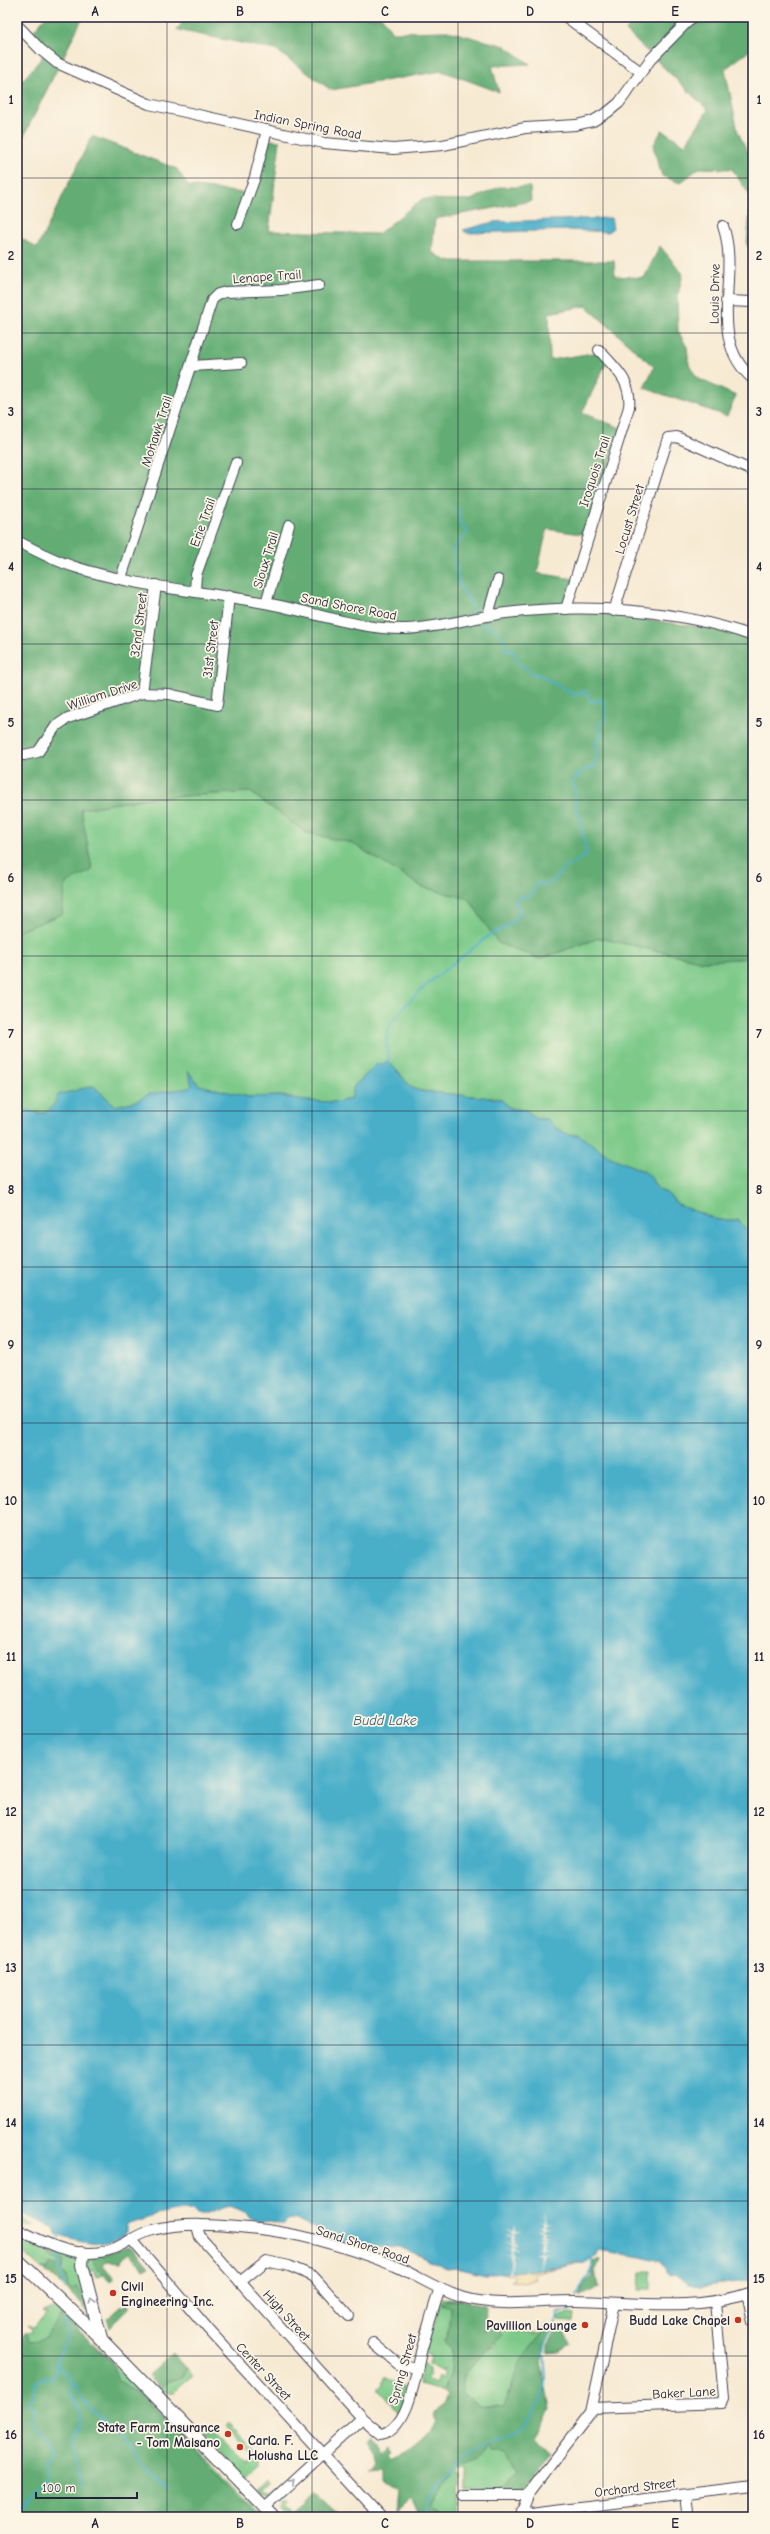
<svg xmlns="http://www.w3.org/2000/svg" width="770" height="2534" viewBox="0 0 770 2534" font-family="'Comic Neue',sans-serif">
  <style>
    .green { fill: #7bc988; stroke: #4e7662 }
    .forest { fill: #64ad74; stroke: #436858 }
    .sand { fill: #eeda9e; stroke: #887e6c }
    .water { fill: #4aafc9; stroke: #366882 }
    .pier { fill: #f7ead3 }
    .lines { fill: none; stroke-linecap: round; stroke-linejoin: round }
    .stream { stroke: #4aafc9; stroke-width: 2 }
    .minor-casing { stroke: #424052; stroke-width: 12 }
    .major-casing { stroke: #424052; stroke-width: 14 }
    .minor { stroke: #fff; stroke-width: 10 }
    .major { stroke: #fff; stroke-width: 12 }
    .oneway { stroke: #9c9ca7 }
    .grid { fill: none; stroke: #22223b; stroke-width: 1; stroke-opacity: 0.55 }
    .poi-dot { fill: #c8321e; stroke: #fcf5e5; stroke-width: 1.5 }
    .labels { text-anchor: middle; stroke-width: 3.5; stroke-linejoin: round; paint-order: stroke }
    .street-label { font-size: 13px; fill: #22223b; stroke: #fcf5e5 }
    .poi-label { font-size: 13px; font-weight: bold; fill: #22223b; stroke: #fcf5e5; text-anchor: end }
    .water-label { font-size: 14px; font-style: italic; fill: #325a74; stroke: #fcf5e5 }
    .neatline { fill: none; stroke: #22223b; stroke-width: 1.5 }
    .grid-label { font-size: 13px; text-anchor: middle; font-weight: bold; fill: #22223b }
  </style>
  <rect width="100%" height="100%" fill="#fcf5e5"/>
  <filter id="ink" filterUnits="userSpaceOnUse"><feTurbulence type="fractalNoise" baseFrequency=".025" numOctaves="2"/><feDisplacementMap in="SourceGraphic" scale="8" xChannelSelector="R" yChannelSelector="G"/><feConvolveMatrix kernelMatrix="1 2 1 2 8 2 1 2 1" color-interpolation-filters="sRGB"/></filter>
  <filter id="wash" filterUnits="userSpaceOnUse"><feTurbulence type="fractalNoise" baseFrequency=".012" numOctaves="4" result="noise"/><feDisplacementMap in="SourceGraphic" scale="16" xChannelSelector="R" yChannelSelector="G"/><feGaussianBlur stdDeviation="0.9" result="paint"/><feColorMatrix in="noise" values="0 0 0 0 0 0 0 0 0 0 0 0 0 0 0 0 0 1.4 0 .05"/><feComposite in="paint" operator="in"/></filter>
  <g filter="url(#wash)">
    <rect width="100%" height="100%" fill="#f7ead3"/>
    <g class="green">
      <path d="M250,792L307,833L352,843L422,887L469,899L498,943L540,959L599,938L704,961L753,958L751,1042L753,1049V1234L746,1230L739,1220H718L678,1205L667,1193L658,1190L650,1176L643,1171L610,1157L579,1135H569L554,1127L547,1119H536L526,1110L509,1108L501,1099L421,1091L412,1088L389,1062C370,1072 356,1076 351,1099L336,1102L304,1101L283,1096L248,1097L199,1085L189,1073L192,1085L189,1088L149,1094L136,1101L116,1106L93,1086L58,1095C48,1125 37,1106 17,1113V932L62,914L66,883L92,870L81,809L148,798Z"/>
      <polygon points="17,2212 19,2216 34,2226 28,2227 17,2222"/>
      <polygon points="17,2234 39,2245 76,2257 91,2312 89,2314 82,2305 84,2307 81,2294 67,2288 62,2272 64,2266 58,2259 60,2266 41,2269 17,2247"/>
      <polygon points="92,2258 104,2275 96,2277 93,2269 90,2270 95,2295 86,2261"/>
      <polygon points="640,2271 651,2271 651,2289 639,2289"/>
      <polygon points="448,2298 458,2300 442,2303 451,2307 450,2324 444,2341 452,2349 451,2372 442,2391 418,2385 422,2363 430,2368 430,2376 428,2375 427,2380 435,2384 438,2376 443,2377 443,2367 441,2370 429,2363 431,2357 424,2355 441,2300"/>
      <path d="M55,2307L62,2314C53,2328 47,2341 29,2341L26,2333L32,2332L31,2328L27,2326L35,2328L46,2314L42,2312Z"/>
      <polygon points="569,2313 574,2314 573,2322 558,2321 558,2317"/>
      <polygon points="483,2322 495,2324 501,2329 541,2334 520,2363 504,2408 480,2406 461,2392 466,2371 484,2352 497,2345 484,2332"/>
      <polygon points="93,2342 242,2497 263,2517 253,2517 255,2514 143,2397 117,2381 114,2365"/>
      <polygon points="186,2368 193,2376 174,2392 164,2392 160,2388 167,2381 182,2378"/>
      <polygon points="384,2377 404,2388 402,2393 407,2395 399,2413 378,2389 382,2386"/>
      <path d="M229,2422L258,2452V2462L244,2476L205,2436L207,2431L212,2435L214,2433C226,2440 235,2453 246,2459L251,2452L226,2425Z"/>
      <polygon points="489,2445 503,2452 514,2474 496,2492 467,2493 467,2470 459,2470 458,2476 461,2477 461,2489 458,2491 460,2517 441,2517 440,2512 431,2508 439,2491 452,2478 457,2467"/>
      <polygon points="266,2477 268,2480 260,2488 264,2493 276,2485 271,2494 265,2496 255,2489"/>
      <polygon points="278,2501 284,2503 281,2506 289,2514 290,2517 285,2517 278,2511"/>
    </g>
    <g class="forest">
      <polygon points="45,17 83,17 17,150 17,81 23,80 45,54 30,35"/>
      <polygon points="186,17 382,17 392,32 448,31 505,46 530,64 492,66 499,92 442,71 331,90 276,50 177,30"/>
      <polygon points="635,17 746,17 753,26 753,48 725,69 738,132 753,162 753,246 747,246 751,197 732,169 699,168 680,183 662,176 653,146 662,130 685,145 708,110 626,31"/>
      <polygon points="92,136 177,169 188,186 252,194 260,139 280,141 269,231 378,234 422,199 471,200 499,187 530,187 531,201 435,219 432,252 447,261 614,261 615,276 644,278 660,246 683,274 677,299 678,331 687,347 689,364 697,378 736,396 727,416 644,388 654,367 586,306 549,313 550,360 599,352 607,361 582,413 621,428 587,535 547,529 537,573 574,579 568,609 738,632 753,638 753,958 704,961 599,938 540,959 498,943 469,899 422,887 352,843 307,833 250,792 148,798 81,809 92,870 66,883 62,914 17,932 17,236 37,248"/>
      <polygon points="129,2246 135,2250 149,2267 144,2269 129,2253 122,2258 121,2262 106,2261 103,2265 114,2278 110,2281 97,2267 92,2258"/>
      <polygon points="49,2252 59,2255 64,2261 62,2272 66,2275 67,2287 73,2290 77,2286 81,2294 84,2294 87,2308 42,2268 48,2269 50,2263 60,2266 58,2259 49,2255"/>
      <path d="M599,2259L600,2261C590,2273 597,2276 598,2287L586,2294L580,2295L583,2284L592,2275L593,2262Z"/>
      <path d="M447,2300H462L485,2306L484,2332L495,2328L502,2334C494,2350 476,2356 466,2371C463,2376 462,2386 461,2392L480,2406L504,2408L520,2363L546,2326L554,2328L544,2345V2354L541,2361L550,2409L535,2440L551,2455L522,2493L496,2492L514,2473L503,2453H493L489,2446C482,2461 474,2466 457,2467C450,2482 439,2492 432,2508L440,2512L441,2517H419L410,2497L396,2509L398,2488L385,2479V2466L369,2467L377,2461L375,2452L367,2440L371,2435L385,2451L391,2445L395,2449L392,2453L396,2457C413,2450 429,2440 437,2422L433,2414L444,2403L447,2396L442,2391L451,2372L452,2349L444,2342L450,2324L451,2307L442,2304Z"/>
      <polygon points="128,2305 130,2307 110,2327 107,2319 121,2307"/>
      <path d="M62,2314L114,2365L117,2381L143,2397L255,2514L253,2517H17V2343L26,2333L29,2341C47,2341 53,2328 62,2314Z"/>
      <polygon points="558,2328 564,2331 570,2344 559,2351 548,2352 548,2345"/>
      <polygon points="173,2353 186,2368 182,2378 167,2381 160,2388 148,2375"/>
      <polygon points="313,2492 340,2517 292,2517"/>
    </g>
    <polygon class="sand" points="577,2262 580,2263 534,2273 536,2279 524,2283 510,2281 514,2279 513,2275 505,2274 504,2272 532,2271"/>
    <g class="water">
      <polygon points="611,218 613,228 608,232 570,230 467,233 463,230 494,222"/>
      <path d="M389,1062L412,1088L421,1091L501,1099L509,1108L526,1110L536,1119H547L554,1127L569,1135H579L610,1157L643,1171L650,1176L658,1190L667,1193L678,1205L718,1220H739L746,1230L753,1234V2280L700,2287L690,2285L676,2274L670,2275L660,2262L641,2257L598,2250L595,2256L584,2264L577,2262L561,2267L484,2275L456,2268L447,2269L400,2247L346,2244L296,2219L288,2220L284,2225L271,2221L259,2222L250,2218L247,2213L229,2206L204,2215H196L191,2210C173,2209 144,2219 126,2225V2232C100,2251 84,2242 56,2235L53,2227L17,2212V1113L29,1110C44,1119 53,1109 58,1095L93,1086L116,1106L136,1101L149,1094L189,1088L192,1085L188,1071L199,1085L248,1097L283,1096L304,1101L336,1102L351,1099L354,1086L376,1065Z"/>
    </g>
    <g class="pier">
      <polygon points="544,2212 545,2221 551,2222 545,2223 545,2225 551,2226 544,2227 544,2230 550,2230 544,2231 544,2234 550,2235 543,2236 543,2238 549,2239 543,2240 543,2243 549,2243 543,2244 543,2247 549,2248 542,2249 542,2253 548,2254 542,2255 539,2272 540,2255 534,2253 541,2253 541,2248 535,2247 541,2247 541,2244 535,2243 541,2243 542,2240 536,2239 542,2238 542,2235 536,2235 542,2234 542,2231 536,2229 543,2229 543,2227 537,2226 543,2225 543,2222 537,2222 543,2221"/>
      <polygon points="514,2224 515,2230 521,2231 514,2232 514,2235 520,2237 514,2236 514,2239 520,2241 514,2240 513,2243 519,2245 513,2245 513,2247 519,2250 513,2249 512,2254 518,2256 512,2255 510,2272 512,2274 506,2274 509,2272 510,2255 505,2253 511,2254 511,2249 505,2247 511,2248 512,2245 505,2242 512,2243 512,2240 506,2238 512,2239 512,2236 506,2234 512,2234 513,2232 507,2229 513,2230"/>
    </g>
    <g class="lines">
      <g class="stream">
        <path d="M458,508L461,526L468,531L453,550C457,570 455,588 472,602L473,612"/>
        <path d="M389,1062C388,1054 385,1042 387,1034C395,1003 463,957 490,935C503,930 512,923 521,913L515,902L520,896H529L534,892L535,884L539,883L546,886L559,875L561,870L587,855L581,826L583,822L576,810L575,786L571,783L583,770L594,768L598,749L593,747L601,734L598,727L606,719L603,700L592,702L585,691L575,695L537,674H532L516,660L514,651L505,650C507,642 501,633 494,628C490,626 485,627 481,624"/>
        <polyline points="59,2240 59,2235"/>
        <polyline points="58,2253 64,2288"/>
        <polyline points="577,2295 583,2282 592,2271 592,2258"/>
        <polyline points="557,2320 558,2312 570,2310 572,2307"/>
        <path d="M59,2365L61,2371L68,2376L71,2398C79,2406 82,2414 78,2426C77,2432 72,2434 71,2440L83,2488"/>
        <polyline points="71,2383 76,2385 78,2393 90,2408 129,2445 144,2465 168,2490"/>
        <path d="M17,2511L48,2477L46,2463C47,2460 50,2458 51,2455C56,2440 33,2432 30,2419L35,2411L30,2404L31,2399L34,2398L35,2382L46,2377L51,2378C59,2370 55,2364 59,2355C67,2338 69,2339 65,2320"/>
        <path d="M428,2517C425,2501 436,2489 448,2479C460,2468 456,2459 477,2450C488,2444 516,2438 523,2428C533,2416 546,2396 546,2379C546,2369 543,2357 545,2346C547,2338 555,2332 556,2322"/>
      </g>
    </g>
  </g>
  <g filter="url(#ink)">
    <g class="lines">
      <defs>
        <g id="minor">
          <polyline points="566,17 641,72"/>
          <polyline points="17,25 41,50 57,63 149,104 324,143 393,149 443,145 525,128 576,125 593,121 608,112 619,103 650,60 692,17"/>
          <polyline points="238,224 255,177 267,130"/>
          <path d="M723,226C741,276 705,338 753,379"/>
          <polyline points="726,301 753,302"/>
          <polyline points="191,366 241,363"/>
          <path d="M17,541C36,551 55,561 75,567C136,587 202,591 265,603C310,611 360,630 406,629C440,628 473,617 506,613C587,603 676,609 753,636"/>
          <polyline points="121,578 212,300 218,294 226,292 281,290 319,285"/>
          <polyline points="195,591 196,575 236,463"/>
          <polyline points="266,603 289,525"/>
          <path d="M566,609L629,407C632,381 615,368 599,350"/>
          <polyline points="614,611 668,438 677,437 753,471"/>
          <polyline points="488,615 498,580"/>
          <polyline points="142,693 156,585"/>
          <polyline points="17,754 24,755 38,752 56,726 68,718 142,693 169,694 217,705 229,596"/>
          <polyline points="197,2226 200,2237 362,2418"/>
          <path d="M17,2229C47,2244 81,2262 115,2248C127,2243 139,2233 153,2230C182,2222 218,2225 248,2228C297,2232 350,2248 395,2266C418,2276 438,2290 461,2297C499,2308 537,2301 575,2301C635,2302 695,2312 753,2292"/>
          <polyline points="132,2240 209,2330 380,2517"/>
          <polyline points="240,2282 266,2261 289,2266 313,2276 349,2316"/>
          <polyline points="747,2294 753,2321"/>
          <polyline points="373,2343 398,2364 417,2368"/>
          <polyline points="593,2408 722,2403 724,2397 715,2302"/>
          <polyline points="463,2495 528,2495"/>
          <polyline points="685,2495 688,2517"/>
          <path d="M264,2508L362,2418L381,2434C410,2430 416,2370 422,2348C428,2328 433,2308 440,2289"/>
          <polyline points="521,2511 531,2513 753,2486"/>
          <polyline points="520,2517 529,2493 591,2412 614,2303"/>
        </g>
        <g id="major">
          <polyline points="83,2253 82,2265 101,2338"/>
          <polyline points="17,2259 90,2328 274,2517"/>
        </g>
      </defs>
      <use href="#minor" class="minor-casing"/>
      <use href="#major" class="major-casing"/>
      <use href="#minor" class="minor"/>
      <use href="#major" class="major"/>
    </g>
    <defs><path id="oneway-chevron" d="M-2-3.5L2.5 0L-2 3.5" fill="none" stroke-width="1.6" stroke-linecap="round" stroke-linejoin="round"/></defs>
    <g class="oneway">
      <use href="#oneway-chevron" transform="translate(92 2301) rotate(-105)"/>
      <use href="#oneway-chevron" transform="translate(292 2481) rotate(-42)"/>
    </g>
  </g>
  <path class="grid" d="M167,17V2517M312,17V2517M458,17V2517M603,17V2517M17,178H753M17,333H753M17,489H753M17,644H753M17,800H753M17,956H753M17,1111H753M17,1267H753M17,1423H753M17,1578H753M17,1734H753M17,1890H753M17,2045H753M17,2201H753M17,2356H753"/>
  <g class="poi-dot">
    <circle cx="113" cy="2293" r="4"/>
    <circle cx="738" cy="2320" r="4"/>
    <circle cx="585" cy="2325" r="4"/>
    <circle cx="228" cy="2434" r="4"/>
    <circle cx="240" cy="2447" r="4"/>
  </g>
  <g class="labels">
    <g class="street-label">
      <text transform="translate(308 124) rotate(11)" y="5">Indian Spring Road</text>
      <text transform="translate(267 276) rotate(-4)" y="5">Lenape Trail</text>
      <text transform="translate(714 294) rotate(-89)" y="5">Louis Drive</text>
      <text transform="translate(156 431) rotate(-72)" y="5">Mohawk Trail</text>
      <text transform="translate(594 471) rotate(-72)" y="5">Iroquois Trail</text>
      <text transform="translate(629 519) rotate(-73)" y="5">Locust Street</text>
      <text transform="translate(202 522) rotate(-70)" y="5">Erie Trail</text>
      <text transform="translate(265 560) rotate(-73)" y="5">Sioux Trail</text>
      <text transform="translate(349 606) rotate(11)" y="5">Sand Shore Road</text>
      <text transform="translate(138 625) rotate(-83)" y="5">32nd Street</text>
      <text transform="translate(210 649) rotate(-83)" y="5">31st Street</text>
      <text transform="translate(102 694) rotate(-18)" y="5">William Drive</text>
      <text transform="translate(363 2244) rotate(18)" y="5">Sand Shore Road</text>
      <text transform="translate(287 2315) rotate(48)" y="5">High Street</text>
      <text transform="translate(402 2369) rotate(-74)" y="5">Spring Street</text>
      <text transform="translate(264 2371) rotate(47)" y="5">Center Street</text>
      <text transform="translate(684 2392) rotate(-3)" y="5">Baker Lane</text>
      <text transform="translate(635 2487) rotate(-7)" y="5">Orchard Street</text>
    </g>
    <g class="poi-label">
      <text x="121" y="2291" text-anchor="start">Civil<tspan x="121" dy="15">Engineering Inc.</tspan></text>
      <text x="730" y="2325">Budd Lake Chapel</text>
      <text x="577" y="2330">Pavillion Lounge</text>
      <text x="220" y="2432">State Farm Insurance<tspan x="220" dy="15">- Tom Maisano</tspan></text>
      <text x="248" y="2445" text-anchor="start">Carla. F.<tspan x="248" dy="15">Holusha LLC</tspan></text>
    </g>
    <g class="water-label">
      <text x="385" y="1725">Budd Lake</text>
    </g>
  </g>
  <rect width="770" height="2534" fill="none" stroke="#fcf5e5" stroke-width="44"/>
  <path d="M36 2492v6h101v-6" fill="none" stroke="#22223b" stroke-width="2"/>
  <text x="42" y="2492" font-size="12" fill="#22223b" stroke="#fcf5e5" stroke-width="3" paint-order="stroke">100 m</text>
  <rect x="22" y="22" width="726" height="2490" class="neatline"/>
  <g class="grid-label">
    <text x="95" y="16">A</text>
    <text x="240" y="16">B</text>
    <text x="385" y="16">C</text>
    <text x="530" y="16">D</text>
    <text x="675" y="16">E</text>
    <text x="11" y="104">1</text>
    <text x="759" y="104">1</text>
    <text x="11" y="260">2</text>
    <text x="759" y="260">2</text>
    <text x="11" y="416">3</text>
    <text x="759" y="416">3</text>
    <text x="11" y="571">4</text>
    <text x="759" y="571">4</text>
    <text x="11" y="727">5</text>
    <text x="759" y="727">5</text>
    <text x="11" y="882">6</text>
    <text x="759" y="882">6</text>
    <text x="11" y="1038">7</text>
    <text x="759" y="1038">7</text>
    <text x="11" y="1194">8</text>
    <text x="759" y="1194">8</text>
    <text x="11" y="1349">9</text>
    <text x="759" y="1349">9</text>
    <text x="11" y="1505">10</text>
    <text x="759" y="1505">10</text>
    <text x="11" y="1661">11</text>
    <text x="759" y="1661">11</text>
    <text x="11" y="1816">12</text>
    <text x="759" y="1816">12</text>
    <text x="11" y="1972">13</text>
    <text x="759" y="1972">13</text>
    <text x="11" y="2127">14</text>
    <text x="759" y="2127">14</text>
    <text x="11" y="2283">15</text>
    <text x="759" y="2283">15</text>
    <text x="11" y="2439">16</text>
    <text x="759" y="2439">16</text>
    <text x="95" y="2528">A</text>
    <text x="240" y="2528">B</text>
    <text x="385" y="2528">C</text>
    <text x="530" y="2528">D</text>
    <text x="675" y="2528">E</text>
  </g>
</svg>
